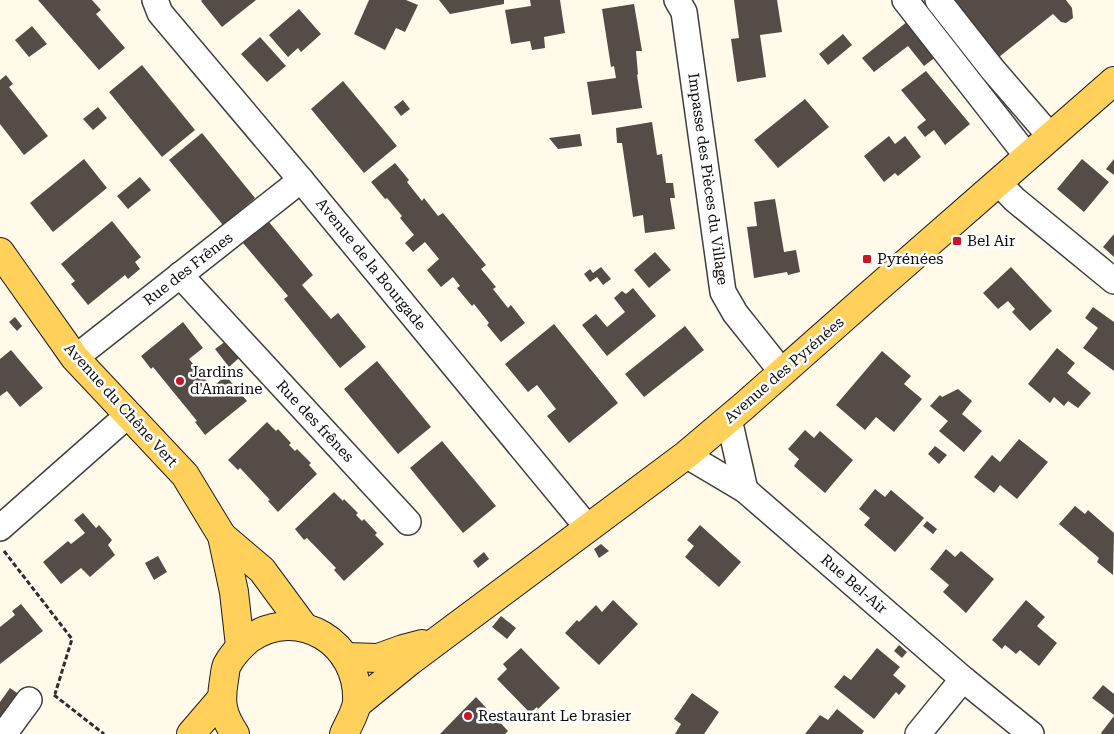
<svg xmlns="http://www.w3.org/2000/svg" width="1114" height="734" viewBox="0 0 1114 734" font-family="'Roboto Serif',serif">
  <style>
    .building { fill: #554c47 }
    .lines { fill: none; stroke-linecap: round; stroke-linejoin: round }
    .minor-casing { stroke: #3f3f3f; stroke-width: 28 }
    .major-casing { stroke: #1d1d1d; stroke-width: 30 }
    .path { stroke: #2e2e2e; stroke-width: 3; stroke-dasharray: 5 2.5; stroke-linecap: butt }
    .minor { stroke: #fff; stroke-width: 25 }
    .major { stroke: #ffd05a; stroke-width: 28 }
    .poi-dot { fill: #c91626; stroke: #fff; stroke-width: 2 }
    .labels { text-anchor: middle; stroke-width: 5; stroke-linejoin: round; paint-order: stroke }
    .street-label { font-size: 15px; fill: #0c0c0c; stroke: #fff }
    .poi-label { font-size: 15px; fill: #0c0c0c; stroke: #fff; text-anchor: start }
  </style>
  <rect width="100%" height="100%" fill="#fffaea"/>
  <g class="building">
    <polygon points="38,0 92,0 101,10 96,14 125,48 99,70"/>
    <polygon points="202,0 256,0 222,27 201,1"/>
    <polygon points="369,0 406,0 418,5 405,32 396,28 385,50 354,34"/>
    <polygon points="439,0 504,0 504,4 450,14"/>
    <polygon points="530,0 560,0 565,33 544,37 545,48 532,50 530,41 511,44 505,10 531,6"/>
    <polygon points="734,0 777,0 782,32 760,35 766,77 737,82 731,39 739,38"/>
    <polygon points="954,0 1066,0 1072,8 1073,18 1066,23 1061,22 1053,14 999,57"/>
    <polygon points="634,4 642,51 636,51 638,74 637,75 642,108 592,115 587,82 616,78 614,66 611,67 602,9"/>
    <polygon points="299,9 321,34 301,52 298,48 288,57 269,35"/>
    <polygon points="908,21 937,56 924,66 908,46 874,72 862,58"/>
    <polygon points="32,26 47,44 29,57 15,40"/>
    <polygon points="843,34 852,45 828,65 819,54"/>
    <polygon points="260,37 286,66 267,82 241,54"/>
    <polygon points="142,65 195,130 162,157 109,92"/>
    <polygon points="926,71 970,124 945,145 934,130 925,137 917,127 926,120 901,90"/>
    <polygon points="6,75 13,84 9,87 48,136 24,155 0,124 0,80"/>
    <polygon points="343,81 397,146 364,173 311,109"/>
    <polygon points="805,99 829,127 778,168 754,140"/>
    <polygon points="403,100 410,109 401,116 394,107"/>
    <polygon points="98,107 107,118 93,130 83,119"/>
    <polygon points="652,122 657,155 662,154 666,183 673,183 675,198 670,198 675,229 645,233 643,215 633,217 622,143 617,143 616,128"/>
    <polygon points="202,133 255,198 223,225 169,160"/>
    <polygon points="580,134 582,146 558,149 549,138"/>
    <polygon points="889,136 895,144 905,136 921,157 898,176 895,173 884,182 864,156"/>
    <polygon points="84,159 107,188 53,232 30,203"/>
    <polygon points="1082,159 1109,182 1084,212 1057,189"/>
    <polygon points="1114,159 1114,175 1106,169"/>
    <polygon points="395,163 409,180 407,182 422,201 424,198 438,216 443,213 486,265 481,269 496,287 493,289 508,308 511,305 525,323 501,342 487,325 489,323 474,304 472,306 457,288 460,286 453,277 441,287 427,270 439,259 425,242 413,252 405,243 414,235 400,218 402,216 387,198 385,199 371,182"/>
    <polygon points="140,177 151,190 128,209 117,196"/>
    <polygon points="775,199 784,252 796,250 800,272 788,275 787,272 754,278 747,227 757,226 754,202"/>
    <polygon points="112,221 141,257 135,262 140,269 128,279 125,275 88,305 71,284 75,281 61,264"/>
    <polygon points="269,222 313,275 302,285 331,319 338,313 366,347 340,368 284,299 288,296 243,243"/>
    <polygon points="1114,234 1114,257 1103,247"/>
    <polygon points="655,252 671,270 649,288 634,270"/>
    <polygon points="601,267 611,279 603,285 597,277 590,282 584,274 590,269 593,273"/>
    <polygon points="1011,267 1052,311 1030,331 1012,312 1015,309 1008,301 998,309 983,293"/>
    <polygon points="633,288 656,316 607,356 582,325 596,314 607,327 625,312 614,298 622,291 626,294"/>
    <polygon points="1093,307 1114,322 1114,371 1083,348 1098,328 1085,318"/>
    <polygon points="15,317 22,326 17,331 9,322"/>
    <polygon points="183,322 203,348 189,359 212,387 226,376 247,401 205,435 195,422 197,421 153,367 151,369 141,356"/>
    <polygon points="554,324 618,403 569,443 547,416 556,409 537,385 528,392 505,364"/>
    <polygon points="685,326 704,350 644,397 625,374"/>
    <polygon points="226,341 240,357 229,367 215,349"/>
    <polygon points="1057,348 1075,363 1067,373 1091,393 1078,408 1068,401 1064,406 1054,397 1050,403 1028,384"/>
    <polygon points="11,350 43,388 20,407 7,391 0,396 0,359"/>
    <polygon points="882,351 911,376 904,384 922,399 894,432 876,417 865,430 836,405"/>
    <polygon points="377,361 431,427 398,454 344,389"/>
    <polygon points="958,389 972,401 962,414 982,431 964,452 939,431 948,421 930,406 940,395 942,397"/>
    <polygon points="267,422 276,431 278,429 291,443 289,445 295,451 297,449 311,463 309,465 317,474 278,512 268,501 270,500 240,468 238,470 228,460"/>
    <polygon points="805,430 814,438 820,431 853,460 825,493 794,466 799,459 788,449"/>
    <polygon points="1019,439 1048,462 1017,499 1000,485 994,493 974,477 992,455 1000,462"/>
    <polygon points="442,441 496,506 463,533 410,468"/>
    <polygon points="935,446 947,455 939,464 928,454"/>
    <polygon points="875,489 885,497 891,490 924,518 895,552 864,525 870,518 859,509"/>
    <polygon points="334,492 343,501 344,499 358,513 356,515 362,521 364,519 377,533 375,535 384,544 344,581 334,570 336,568 307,538 304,540 295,529"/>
    <polygon points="1075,506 1085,514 1088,510 1114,533 1113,575 1097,562 1099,558 1059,524"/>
    <polygon points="83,513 96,528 99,525 112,540 108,545 115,555 90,577 81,568 61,584 43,562 68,541 71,544 85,533 74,520"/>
    <polygon points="927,521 937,529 933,534 923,526"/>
    <polygon points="700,525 741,562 719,587 685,557 694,546 687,540"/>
    <polygon points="601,544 609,551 599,558 594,549"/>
    <polygon points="946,549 955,557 961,551 994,579 966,613 943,592 949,585 930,569"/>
    <polygon points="484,552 489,559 478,568 473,561"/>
    <polygon points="158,556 167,572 154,580 145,563"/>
    <polygon points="613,600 638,624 599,665 565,633 577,620 579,622 596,605 602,612"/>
    <polygon points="1026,600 1045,617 1037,626 1057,643 1039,666 1020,650 1016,654 1005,645 1002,649 992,640"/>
    <polygon points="21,604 43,631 0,664 0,627 15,615 12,611"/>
    <polygon points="501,616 516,628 507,639 492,627"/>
    <polygon points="899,645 907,652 902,658 894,651"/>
    <polygon points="521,648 560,688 538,709 537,707 530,713 497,679 507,669 503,664"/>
    <polygon points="877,648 900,667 893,675 906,686 899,695 896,692 874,719 834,687 844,675 851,680"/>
    <polygon points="1103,685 1114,694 1114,715 1092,698"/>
    <polygon points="10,688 20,695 0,723 0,702"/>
    <polygon points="692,693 719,712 704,734 675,734 681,724 674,719"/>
    <polygon points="476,697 508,731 505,734 440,734"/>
    <polygon points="837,709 864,731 862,734 805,734 820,715 828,720"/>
    <polygon points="1114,716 1114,734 1102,734 1101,733"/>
  </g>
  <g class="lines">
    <defs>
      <g id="minor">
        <polyline points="155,0 160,13 301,180 588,528"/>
        <polyline points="677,0 684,12 723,292 735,313 782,372"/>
        <polyline points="905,0 1027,156"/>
        <polyline points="938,0 993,70 1050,136"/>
        <polyline points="998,182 1014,199 1114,281"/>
        <polyline points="180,275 408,522"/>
        <polyline points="75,358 301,180"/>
        <polyline points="729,419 745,490"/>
        <polyline points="686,455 745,490 963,679 1031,734"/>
        <polyline points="0,528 128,415"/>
        <polyline points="4,734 29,700"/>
        <polyline points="918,734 963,679"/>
      </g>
      <g id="major">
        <polyline points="0,252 75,358 185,475 222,536 234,592 240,646"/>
        <polyline points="222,536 262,570 304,627"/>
        <polyline points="347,657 378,658 403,649 422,644"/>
        <polyline points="357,704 410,661 686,455 744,406 874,291 1114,81"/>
        <polyline points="191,734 221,699"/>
        <path d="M235,734C222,714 220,703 224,680C225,675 225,669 227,665C232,655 241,646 249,639C299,604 360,644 357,702C356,712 348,725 344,734"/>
      </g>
    </defs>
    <use href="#minor" class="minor-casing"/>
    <use href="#major" class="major-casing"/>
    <g class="path">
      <polyline points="4,551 72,639 55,694"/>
      <polyline points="54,695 104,734"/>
    </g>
    <use href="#minor" class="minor"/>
    <use href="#major" class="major"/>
  </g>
  <g class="poi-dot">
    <rect x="952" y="236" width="10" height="10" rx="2.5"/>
    <rect x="862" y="254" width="10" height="10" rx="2.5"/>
    <circle cx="180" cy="381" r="5"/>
    <circle cx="468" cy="716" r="5"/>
  </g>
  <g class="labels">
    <g class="street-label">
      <text transform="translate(708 179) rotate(82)" y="5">Impasse des Pièces du Village</text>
      <text transform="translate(371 264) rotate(51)" y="5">Avenue de la Bourgade</text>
      <text transform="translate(188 269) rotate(-38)" y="5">Rue des Frênes</text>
      <text transform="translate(784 370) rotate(-41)" y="5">Avenue des Pyrénées</text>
      <text transform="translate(121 405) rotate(48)" y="5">Avenue du Chêne Vert</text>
      <text transform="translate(315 421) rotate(47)" y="5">Rue des frênes</text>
      <text transform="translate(854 584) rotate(41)" y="5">Rue Bel-Air</text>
    </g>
    <g class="poi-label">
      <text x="967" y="246">Bel Air</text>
      <text x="877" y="264">Pyrénées</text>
      <text x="190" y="377">Jardins<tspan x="190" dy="17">d'Amarine</tspan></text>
      <text x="478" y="721">Restaurant Le brasier</text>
    </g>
  </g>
</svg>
